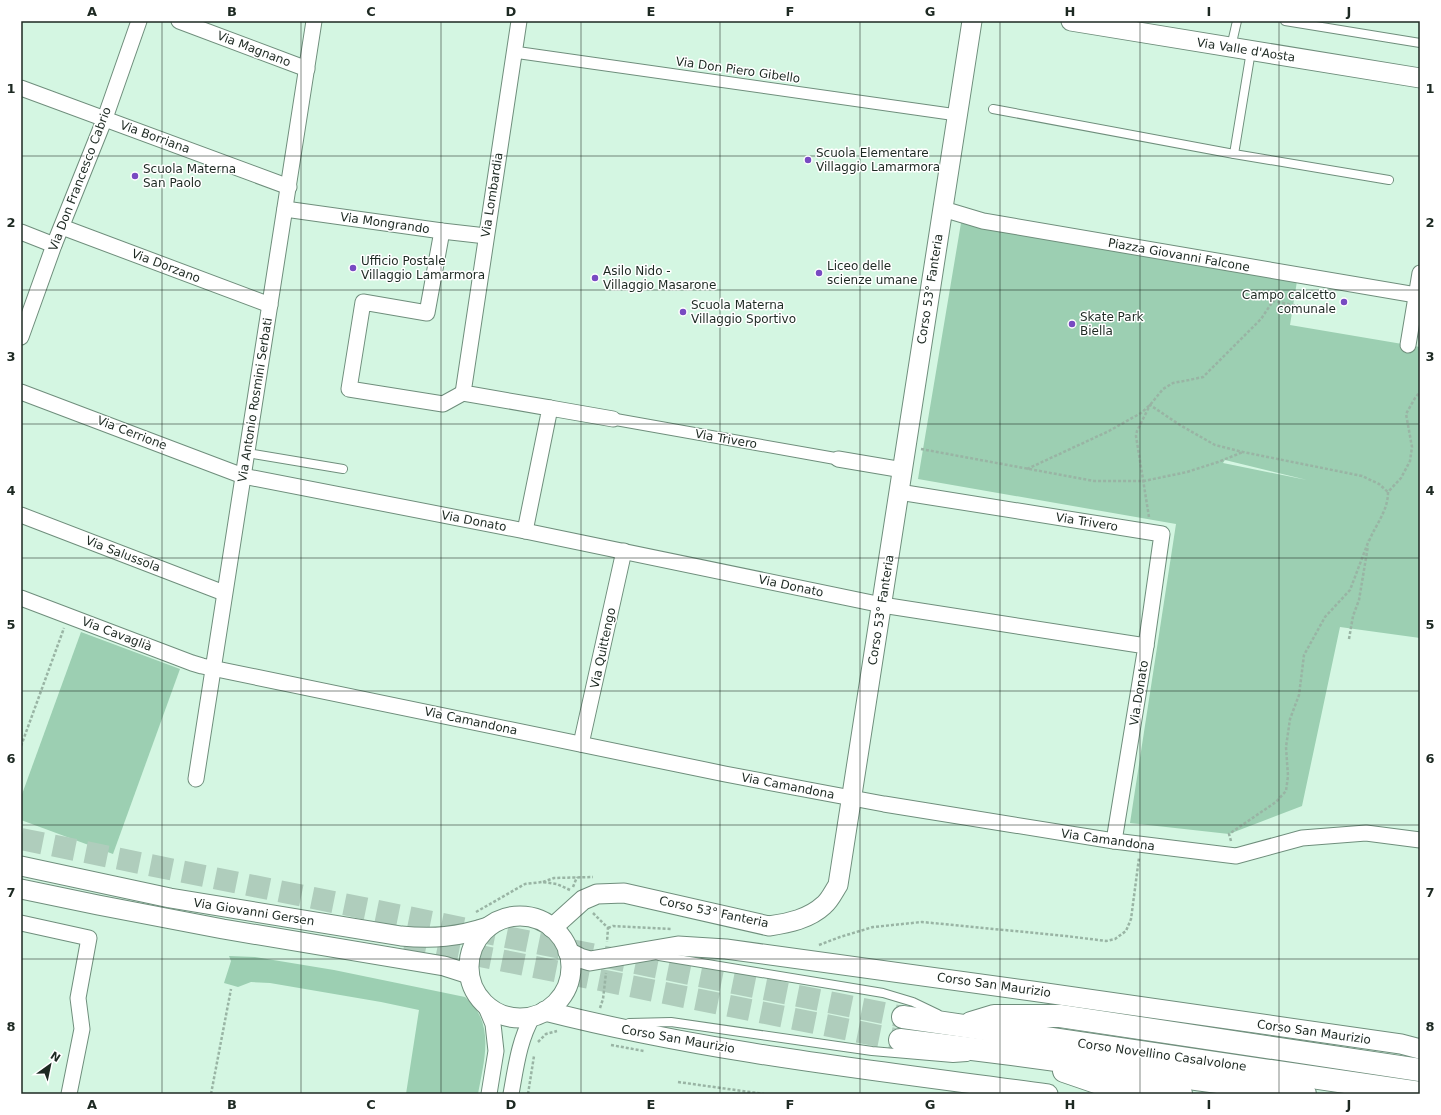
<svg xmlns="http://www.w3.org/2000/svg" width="1441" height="1115" viewBox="0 0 1441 1115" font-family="'DejaVu Sans',sans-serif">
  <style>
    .green { fill: #9ccfb2; fill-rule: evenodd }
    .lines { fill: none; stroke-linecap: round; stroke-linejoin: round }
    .trunk-tunnel { stroke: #afcdbc; stroke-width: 22; stroke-dasharray: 22 11; stroke-linecap: butt }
    .service-casing { stroke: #6f8e7c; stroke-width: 10 }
    .pedestrian-casing { stroke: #6f8e7c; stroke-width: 13 }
    .minor-casing { stroke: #6f8e7c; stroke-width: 17 }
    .tertiary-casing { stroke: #6f8e7c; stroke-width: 21 }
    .trunk-casing { stroke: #6f8e7c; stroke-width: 24 }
    .path { stroke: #99b4a4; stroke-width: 2.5; stroke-dasharray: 3 2; stroke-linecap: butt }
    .service { stroke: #fff; stroke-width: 8 }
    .pedestrian { stroke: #fff; stroke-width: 11 }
    .minor { stroke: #fff; stroke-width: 15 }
    .tertiary { stroke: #fff; stroke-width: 19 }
    .trunk { stroke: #fff; stroke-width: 22 }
    .grid { fill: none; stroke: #1d2922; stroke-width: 1; stroke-opacity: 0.55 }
    .poi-dot { fill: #784ac2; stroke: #fff; stroke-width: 1.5 }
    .labels { text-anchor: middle; stroke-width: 3; stroke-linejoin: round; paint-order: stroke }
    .street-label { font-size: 12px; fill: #1d2922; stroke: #fff }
    .poi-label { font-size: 12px; fill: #1d2922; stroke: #fff; text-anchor: start }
    .neatline { fill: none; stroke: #1d2922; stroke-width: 1.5 }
    .grid-label { font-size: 13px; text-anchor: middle; font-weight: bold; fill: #1d2922 }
  </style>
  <rect width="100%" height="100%" fill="#d4f6e2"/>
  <g class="green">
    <path d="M961,223L1297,281L1290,325L1420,347V638L1340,627L1302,806L1229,834L1130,823L1176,524L918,479ZM1225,460L1307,480L1223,463Z"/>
    <polygon points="81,632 180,669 113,854 21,820 21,797"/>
    <path d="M229,956L255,957L334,970L465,997C496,1023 484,1060 478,1094H406L419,1010L381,1002L270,983L251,982L238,987L224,983L231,961Z"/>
  </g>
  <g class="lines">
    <g class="trunk-tunnel">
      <polyline points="21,839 903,1017"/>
      <polyline points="405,941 900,1040"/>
    </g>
    <defs>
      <g id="service">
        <polyline points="1285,21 1420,43"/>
        <polyline points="1231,47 1237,21"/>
        <polyline points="1251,51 1234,154 1389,180"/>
        <polyline points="993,109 1234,154"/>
        <polyline points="247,453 343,469"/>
        <polyline points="659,956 883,993 913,1002 938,1014"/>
        <polyline points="629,1023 671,1022 872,1051 953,1058 967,1057"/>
      </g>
      <g id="pedestrian">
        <polyline points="514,52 957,115"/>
        <polyline points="613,419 838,459"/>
      </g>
      <g id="minor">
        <polyline points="179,21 307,69"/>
        <polyline points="519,21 463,393 550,408 525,531"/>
        <polyline points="21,88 289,187"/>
        <polyline points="285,209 442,231 486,236"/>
        <polyline points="943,209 983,221 1416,295"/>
        <polyline points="62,227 270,305"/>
        <polyline points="442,231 427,313 363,302 349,389 443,404 463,393"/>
        <polyline points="21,232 54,245"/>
        <polyline points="21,337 54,245 105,118 139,21"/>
        <polyline points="1408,345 1420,273"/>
        <polyline points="21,392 243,476 525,531 882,605 1146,646 1114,841"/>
        <polyline points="550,408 613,419"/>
        <polyline points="838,459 903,470"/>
        <polyline points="899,492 1162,534 1146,646"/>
        <polyline points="21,515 224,593"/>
        <polyline points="21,598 192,663 202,666 725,774 825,793 884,804 1114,841 1236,856 1302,838 1366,833 1420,840"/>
        <polyline points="581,744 624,551"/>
        <polyline points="196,779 314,21"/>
        <polyline points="21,923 89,938 78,998 82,1029 69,1094"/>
        <polyline points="485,1005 493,1024 496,1051 489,1094"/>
        <path d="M511,1094C516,1067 519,1040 533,1016"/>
      </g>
      <g id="tertiary">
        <polyline points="1071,21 1420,78"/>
        <path d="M21,866L170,898L401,936C433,939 458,937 488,927"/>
        <polyline points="21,889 98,905 223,929 444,966 469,974"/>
        <circle cx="520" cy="967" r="51"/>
        <path d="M552,928L583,900L597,894L624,893L769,926C789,923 809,919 824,905C830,900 834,891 838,885L972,21"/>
        <polyline points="568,952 580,958 590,961 678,946 726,949 1032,991 1401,1044 1420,1049"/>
        <path d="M545,1011C710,1053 880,1071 1048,1094"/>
      </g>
      <g id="trunk">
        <polyline points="903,1017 1420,1093"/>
        <polyline points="971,1023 994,1016 1060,1016 1420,1070"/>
        <polyline points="900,1040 1012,1054 1305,1094"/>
        <polyline points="1064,1071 1099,1083 1181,1094"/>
      </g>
    </defs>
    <use href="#service" class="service-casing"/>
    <use href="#pedestrian" class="pedestrian-casing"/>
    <use href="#minor" class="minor-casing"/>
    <use href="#tertiary" class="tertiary-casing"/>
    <use href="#trunk" class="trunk-casing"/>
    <g class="path">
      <polyline points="921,449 1094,481 1144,481 1187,472 1218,462 1243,452"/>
      <polyline points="1027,469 1109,431 1141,413 1150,405 1163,389 1173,383 1189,380 1203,377 1261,319 1273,301 1298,306"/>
      <polyline points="1149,517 1136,436 1137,431 1150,405 1180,425 1215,445 1243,452 1362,476 1379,484 1388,492"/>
      <path d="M1369,541C1376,524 1388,511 1388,492L1401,478L1410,461L1412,447L1406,414L1415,398L1420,392"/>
      <polyline points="1349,639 1353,616 1359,600 1368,546"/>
      <polyline points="21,746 64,628"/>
      <polyline points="1231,841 1229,834 1276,802 1286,791 1288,776 1286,747 1290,719 1299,695 1304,655 1325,617 1350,590 1369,540"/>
      <polyline points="543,882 554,878 593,877"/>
      <polyline points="573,887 577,877"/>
      <polyline points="476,912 525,884 542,882 557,884 570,890"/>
      <polyline points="593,913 608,928 607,942"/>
      <polyline points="608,928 613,926 671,929"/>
      <polyline points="819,945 840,937 873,927 922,922 1066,936 1106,941 1115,939 1126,931 1131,919 1139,858"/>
      <polyline points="600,1008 603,999 606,973"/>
      <polyline points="538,1042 546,1034 557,1031"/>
      <polyline points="611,1045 644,1051"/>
      <polyline points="678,1082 764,1094"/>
      <polyline points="211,1094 231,989"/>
      <polyline points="528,1094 534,1056"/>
    </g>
    <use href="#service" class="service"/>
    <use href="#pedestrian" class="pedestrian"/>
    <use href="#minor" class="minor"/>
    <use href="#tertiary" class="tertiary"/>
    <use href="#trunk" class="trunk"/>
  </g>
  <path class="grid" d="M162,21V1094M301,21V1094M441,21V1094M581,21V1094M720,21V1094M860,21V1094M1000,21V1094M1140,21V1094M1279,21V1094M21,156H1420M21,290H1420M21,424H1420M21,558H1420M21,691H1420M21,825H1420M21,959H1420"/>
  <g class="poi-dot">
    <circle cx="808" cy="160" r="4"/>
    <circle cx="135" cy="176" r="4"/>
    <circle cx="353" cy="268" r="4"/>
    <circle cx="819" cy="273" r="4"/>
    <circle cx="595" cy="278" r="4"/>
    <circle cx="1344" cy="302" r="4"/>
    <circle cx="683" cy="312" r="4"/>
    <circle cx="1072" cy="324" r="4"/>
  </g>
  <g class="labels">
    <g class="street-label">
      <text transform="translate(254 49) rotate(21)" y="4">Via Magnano</text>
      <text transform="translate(1246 50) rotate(9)" y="4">Via Valle d'Aosta</text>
      <text transform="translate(738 70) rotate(8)" y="4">Via Don Piero Gibello</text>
      <text transform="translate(155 137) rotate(20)" y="4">Via Borriana</text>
      <text transform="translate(80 179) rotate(-69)" y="4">Via Don Francesco Cabrio</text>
      <text transform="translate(492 195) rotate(-81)" y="4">Via Lombardia</text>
      <text transform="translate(385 223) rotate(8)" y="4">Via Mongrando</text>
      <text transform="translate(1179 255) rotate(10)" y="4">Piazza Giovanni Falcone</text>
      <text transform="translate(166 266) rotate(21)" y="4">Via Dorzano</text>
      <text transform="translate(930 289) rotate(-81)" y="4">Corso 53° Fanteria</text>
      <text transform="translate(255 400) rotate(-81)" y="4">Via Antonio Rosmini Serbati</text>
      <text transform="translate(132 433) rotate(21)" y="4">Via Cerrione</text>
      <text transform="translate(726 439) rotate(10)" y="4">Via Trivero</text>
      <text transform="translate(474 521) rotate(11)" y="4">Via Donato</text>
      <text transform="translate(1087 522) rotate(9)" y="4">Via Trivero</text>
      <text transform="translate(123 554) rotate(21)" y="4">Via Salussola</text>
      <text transform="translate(791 586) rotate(12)" y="4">Via Donato</text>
      <text transform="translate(881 610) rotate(-81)" y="4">Corso 53° Fanteria</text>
      <text transform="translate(117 634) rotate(21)" y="4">Via Cavaglià</text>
      <text transform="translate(603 648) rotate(-78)" y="4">Via Quittengo</text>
      <text transform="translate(1139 693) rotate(-81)" y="4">Via Donato</text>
      <text transform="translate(471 721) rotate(12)" y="4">Via Camandona</text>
      <text transform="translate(788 786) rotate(11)" y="4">Via Camandona</text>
      <text transform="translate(1108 840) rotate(8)" y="4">Via Camandona</text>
      <text transform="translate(254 912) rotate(9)" y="4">Via Giovanni Gersen</text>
      <text transform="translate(714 912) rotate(12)" y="4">Corso 53° Fanteria</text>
      <text transform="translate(994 985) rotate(8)" y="4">Corso San Maurizio</text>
      <text transform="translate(1314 1032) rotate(8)" y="4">Corso San Maurizio</text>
      <text transform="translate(678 1039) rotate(10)" y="4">Corso San Maurizio</text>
      <text transform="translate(1162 1055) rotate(8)" y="4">Corso Novellino Casalvolone</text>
    </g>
    <g class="poi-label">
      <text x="816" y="157">Scuola Elementare<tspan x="816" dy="14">Villaggio Lamarmora</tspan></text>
      <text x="143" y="173">Scuola Materna<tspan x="143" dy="14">San Paolo</tspan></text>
      <text x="361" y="265">Ufficio Postale<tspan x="361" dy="14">Villaggio Lamarmora</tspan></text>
      <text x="827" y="270">Liceo delle<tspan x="827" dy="14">scienze umane</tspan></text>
      <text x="603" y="275">Asilo Nido -<tspan x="603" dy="14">Villaggio Masarone</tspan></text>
      <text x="1336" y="299" text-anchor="end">Campo calcetto<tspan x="1336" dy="14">comunale</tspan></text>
      <text x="691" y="309">Scuola Materna<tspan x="691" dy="14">Villaggio Sportivo</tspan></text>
      <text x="1080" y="321">Skate Park<tspan x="1080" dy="14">Biella</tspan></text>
    </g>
  </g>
  <rect width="1441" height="1115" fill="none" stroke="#ffffff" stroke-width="44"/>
  <g transform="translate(50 1065) rotate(33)" stroke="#ffffff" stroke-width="3" paint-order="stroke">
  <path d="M0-3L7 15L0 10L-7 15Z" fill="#1d2922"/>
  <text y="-6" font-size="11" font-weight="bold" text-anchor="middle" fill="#1d2922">N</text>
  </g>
  <rect x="22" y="22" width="1397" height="1071" class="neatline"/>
  <g class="grid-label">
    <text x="92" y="16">A</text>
    <text x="232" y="16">B</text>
    <text x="371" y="16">C</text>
    <text x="511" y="16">D</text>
    <text x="651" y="16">E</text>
    <text x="790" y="16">F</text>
    <text x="930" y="16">G</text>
    <text x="1070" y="16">H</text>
    <text x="1209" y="16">I</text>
    <text x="1349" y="16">J</text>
    <text x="11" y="93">1</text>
    <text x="1430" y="93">1</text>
    <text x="11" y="227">2</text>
    <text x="1430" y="227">2</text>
    <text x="11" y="361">3</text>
    <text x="1430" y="361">3</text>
    <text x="11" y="495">4</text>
    <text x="1430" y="495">4</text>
    <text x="11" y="629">5</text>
    <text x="1430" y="629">5</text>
    <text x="11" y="763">6</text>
    <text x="1430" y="763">6</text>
    <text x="11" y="897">7</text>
    <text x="1430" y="897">7</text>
    <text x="11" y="1031">8</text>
    <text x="1430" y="1031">8</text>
    <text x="92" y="1109">A</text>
    <text x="232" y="1109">B</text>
    <text x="371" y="1109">C</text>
    <text x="511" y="1109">D</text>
    <text x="651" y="1109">E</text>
    <text x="790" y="1109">F</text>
    <text x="930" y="1109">G</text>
    <text x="1070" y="1109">H</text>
    <text x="1209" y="1109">I</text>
    <text x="1349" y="1109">J</text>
  </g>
</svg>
